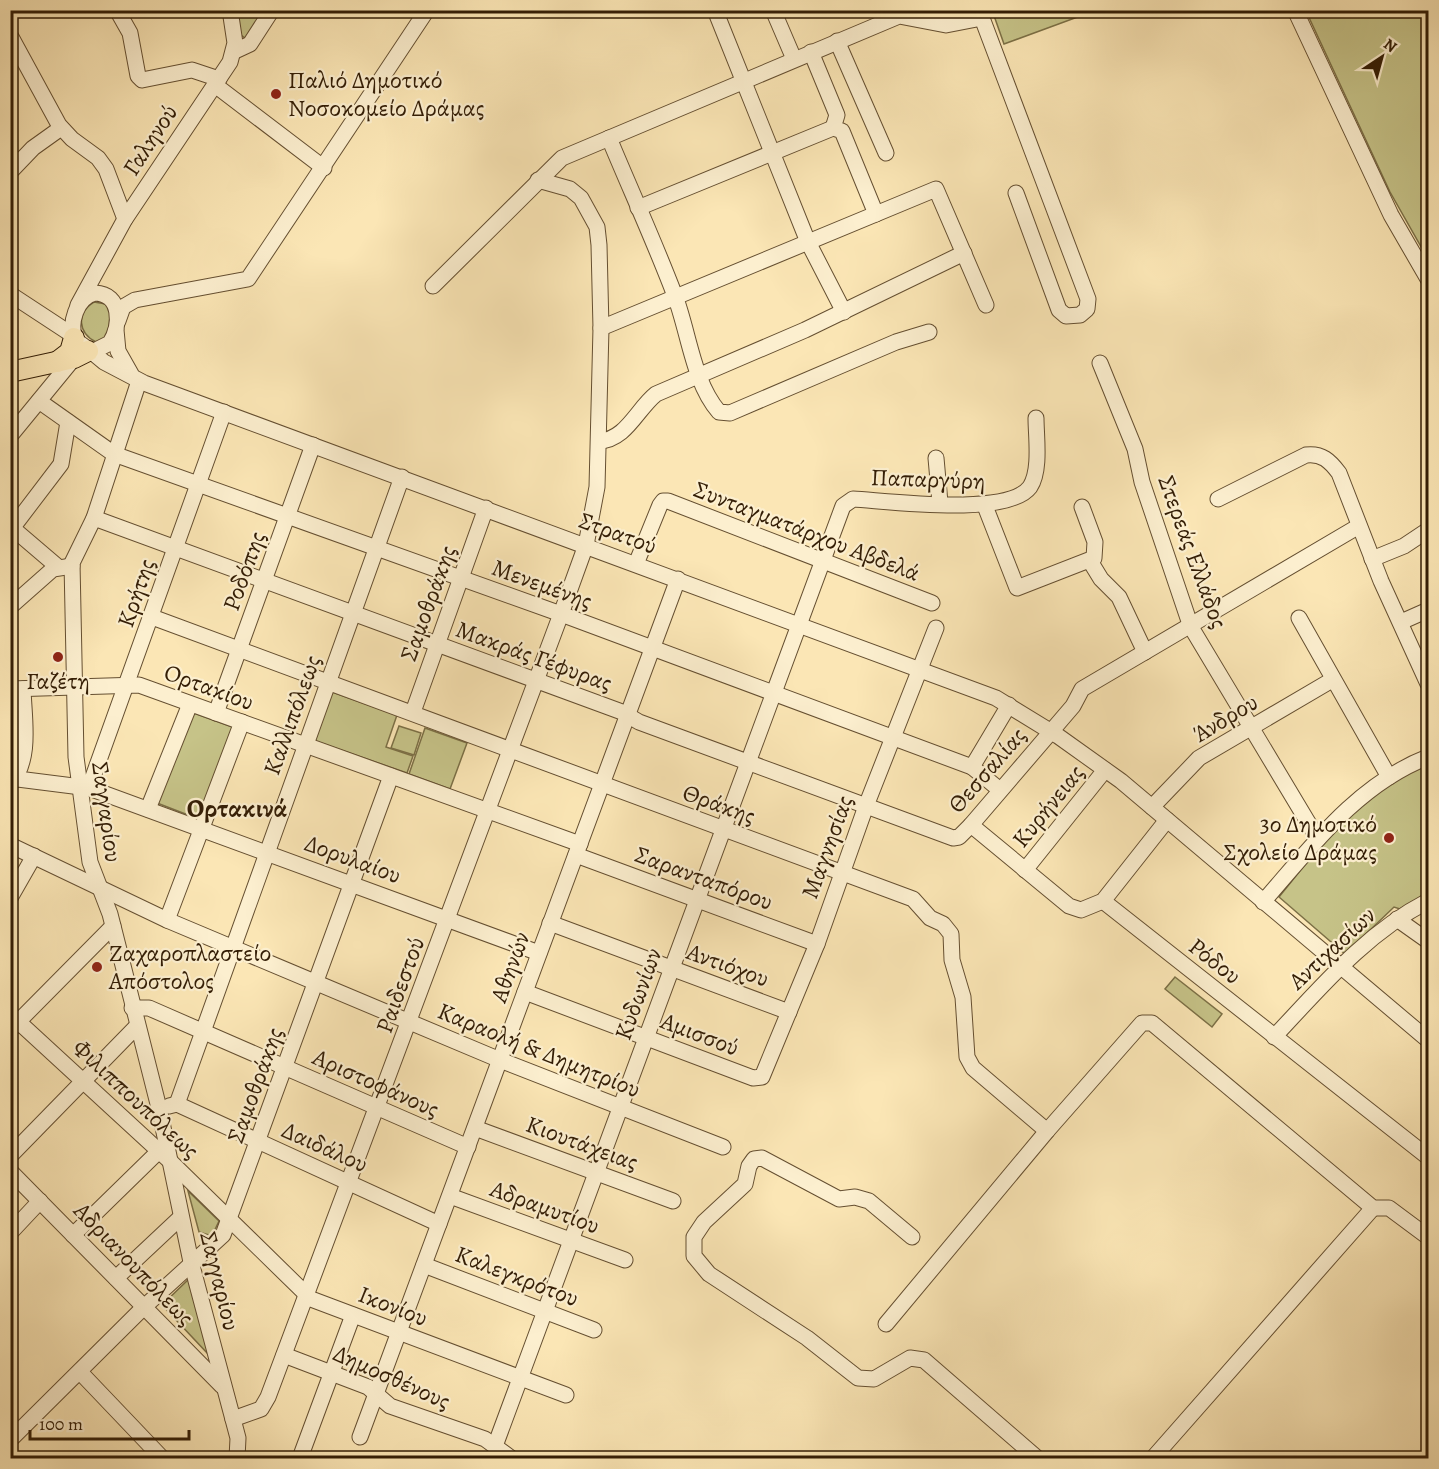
<svg xmlns="http://www.w3.org/2000/svg" width="1439" height="1469" viewBox="0 0 1439 1469" font-family="Alegreya,serif">
  <style>
    .green { fill: #c6c388; stroke: #7c7046; stroke-width: 1.5 }
    .lines { fill: none; stroke-linecap: round; stroke-linejoin: round }
    .minor-casing { stroke: #654f31; stroke-width: 17 }
    .major-casing { stroke: #331d05; stroke-width: 22 }
    .minor { stroke: #fcefcf; stroke-width: 15 }
    .major { stroke: #fbe6b5; stroke-width: 20 }
    .poi-dot { fill: #8f2418; stroke: #fcefcf; stroke-width: 2 }
    .labels { text-anchor: middle; stroke-width: 4.5; stroke-linejoin: round; paint-order: stroke }
    .poi-label { font-size: 24px; fill: #331d05; stroke: #fcefcf; text-anchor: start }
    .street-label { font-size: 24px; fill: #331d05; stroke: #fcefcf }
    .neighbourhood-label { font-size: 26px; font-weight: bold; fill: #331d05; stroke: #fcefcf }
  </style>
  <rect width="100%" height="100%" fill="#fbe6b5"/>
  <filter id="stains"><feTurbulence type="fractalNoise" baseFrequency=".00333" numOctaves="4"/><feColorMatrix values="0 0 0 0 .2 0 0 0 0 .09 0 0 0 0 .02 0 0 0 .5 -.17"/></filter>
  <radialGradient id="worn" r=".72"><stop offset=".6" stop-color="#630" stop-opacity="0"/><stop offset="1" stop-color="#630" stop-opacity=".3"/></radialGradient>
  <g class="green">
    <polygon points="992,10 1094,10 1094,11 1004,44"/>
    <polygon points="236,11 267,11 245,38 241,35"/>
    <polygon points="1306,11 1428,11 1428,259 1390,192"/>
    <path d="M94,302L106,304L112,314L106,339L96,342C78,333 76,313 94,302Z"/>
    <polygon points="332,692 397,715 386,747 413,756 407,773 315,741"/>
    <polygon points="191,712 235,728 201,820 157,803"/>
    <polygon points="399,726 421,733 414,755 391,748"/>
    <polygon points="425,728 467,743 450,789 409,774"/>
    <polygon points="1428,762 1428,893 1400,909 1394,907 1345,954 1279,897 1336,826 1365,799"/>
    <polygon points="1175,977 1222,1014 1212,1027 1165,989"/>
    <polygon points="188,1191 219,1221 212,1236 199,1232"/>
    <polygon points="192,1276 209,1355 162,1305"/>
  </g>
  <g class="lines">
    <defs>
      <g id="minor">
        <polyline points="117,10 130,33 138,76 142,80 192,70 219,79"/>
        <polyline points="715,10 808,242 844,312"/>
        <polyline points="773,10 794,59"/>
        <polyline points="1295,10 1391,215 1428,279"/>
        <polyline points="10,35 59,125 72,139 98,158 106,169 125,219"/>
        <polyline points="837,41 886,153"/>
        <polyline points="235,51 250,44 272,10"/>
        <polyline points="811,52 837,115 833,128"/>
        <polyline points="215,85 324,168"/>
        <path d="M609,138C631,191 655,243 675,296C689,333 693,382 719,412L730,413L896,342L929,332"/>
        <polyline points="10,172 33,148 61,128"/>
        <polyline points="638,208 833,128 842,131 876,214"/>
        <polyline points="433,286 562,158 899,16 946,25 982,18 1088,299 1087,309 1080,315 1066,316 1059,310 1016,193"/>
        <path d="M95,293C122,294 121,325 110,343L92,352L75,340C69,323 76,298 95,293Z"/>
        <polyline points="10,294 74,336"/>
        <polyline points="78,305 125,219 230,62 235,43 230,10"/>
        <polyline points="118,321 123,307 135,300 248,279 427,10"/>
        <polyline points="601,328 936,189 986,305"/>
        <polyline points="116,330 118,351 131,374"/>
        <polyline points="92,352 104,362 144,383 996,698 1058,736 1121,781 1428,1040"/>
        <polyline points="1100,363 1135,449 1142,482 1191,627 1318,839"/>
        <polyline points="139,381 94,518 72,563 76,757 90,862 110,914 159,1108 191,1262 238,1438 237,1458"/>
        <polyline points="39,401 114,454 561,614 972,767 1000,790"/>
        <polyline points="10,436 74,358"/>
        <path d="M599,441C626,440 637,409 656,394L805,330L964,253"/>
        <polyline points="936,458 940,503"/>
        <path d="M1218,499L1306,455C1322,453 1330,461 1339,473L1381,581L1428,684"/>
        <polyline points="985,506 1017,588 1094,558 1095,542 1082,507"/>
        <polyline points="94,518 622,712 639,722 953,838 959,837 971,825 1073,706 1082,689 1359,526"/>
        <polyline points="10,526 58,567"/>
        <polyline points="10,531 61,464 68,422"/>
        <polyline points="1372,559 1404,546 1428,530"/>
        <polyline points="1090,561 1101,579 1119,597 1145,652"/>
        <polyline points="636,564 660,505 663,501 668,501 932,603"/>
        <polyline points="10,607 53,569 72,566"/>
        <polyline points="152,617 913,899 930,918 943,924 951,934 952,960 963,997 967,1057 973,1068 1047,1131"/>
        <polyline points="1299,618 1389,777"/>
        <polyline points="1401,622 1428,610"/>
        <polyline points="10,689 139,685 580,844"/>
        <polyline points="413,712 486,508"/>
        <polyline points="216,713 313,445"/>
        <polyline points="972,767 1009,705"/>
        <polyline points="10,778 89,788 539,953"/>
        <path d="M10,785C32,759 24,721 23,689"/>
        <polyline points="89,788 224,412"/>
        <polyline points="1152,807 1199,758 1332,680"/>
        <polyline points="148,809 190,704"/>
        <polyline points="971,825 1069,906 1081,910 1103,901 1167,820"/>
        <polyline points="10,845 167,920 500,1060 723,1147"/>
        <polyline points="576,855 817,944"/>
        <polyline points="1025,870 1105,770"/>
        <polyline points="10,898 34,856"/>
        <polyline points="1103,901 1428,1157"/>
        <path d="M1263,902C1311,847 1358,784 1428,757"/>
        <polyline points="1397,919 1428,941"/>
        <polyline points="167,920 242,722"/>
        <polyline points="550,923 789,1012"/>
        <polyline points="525,992 753,1078 762,1077 817,944 866,806 936,628"/>
        <polyline points="132,1008 149,1008 468,1147"/>
        <polyline points="10,1014 172,1163 311,1299 566,1395"/>
        <polyline points="10,1030 113,926"/>
        <path d="M1274,1037C1321,987 1366,933 1428,901"/>
        <polyline points="177,1104 402,477"/>
        <polyline points="169,1106 177,1104 439,1224"/>
        <polyline points="475,1128 673,1201"/>
        <polyline points="10,1156 137,1026"/>
        <polyline points="10,1171 222,1386"/>
        <polyline points="450,1196 625,1260"/>
        <polyline points="10,1233 40,1201"/>
        <polyline points="73,1235 159,1151"/>
        <polyline points="912,1237 869,1201 855,1197 839,1199 762,1158 754,1159 749,1166 745,1184 704,1222 694,1237 694,1256 709,1274 807,1338 858,1378 874,1379 910,1358 924,1360 1037,1458"/>
        <polyline points="424,1265 594,1330"/>
        <polyline points="116,1278 181,1217"/>
        <polyline points="886,1324 1047,1131 1142,1023 1152,1023 1373,1208 1389,1208 1428,1237"/>
        <polyline points="284,1355 368,1387 390,1406 485,1439 511,1458"/>
        <polyline points="80,1372 162,1458"/>
        <polyline points="233,1419 261,1409 268,1397 561,614 586,545 597,487 601,328 599,245 597,227 581,198 570,189 538,180"/>
        <polyline points="360,1437 678,579"/>
        <polyline points="10,1440 144,1307 223,1235 391,776"/>
        <path d="M495,1446L843,506L853,499C889,501 1008,517 1030,487C1041,470 1036,437 1036,418"/>
        <polyline points="300,1458 353,1315"/>
        <polyline points="1153,1458 1373,1208"/>
      </g>
      <g id="major">
        <polyline points="57,362 70,352 74,338"/>
        <polyline points="10,372 74,358 88,351"/>
      </g>
    </defs>
    <use href="#minor" class="minor-casing"/>
    <use href="#major" class="major-casing"/>
    <use href="#minor" class="minor"/>
    <use href="#major" class="major"/>
  </g>
  <g class="poi-dot">
    <circle cx="276" cy="94" r="6"/>
    <circle cx="58" cy="657" r="6"/>
    <circle cx="1389" cy="838" r="6"/>
    <circle cx="97" cy="967" r="6"/>
  </g>
  <g class="labels">
    <g class="poi-label">
      <text x="288" y="88">Παλιό Δημοτικό<tspan x="288" dy="28">Νοσοκομείο Δράμας</tspan></text>
      <text x="58" y="689" text-anchor="middle">Γαζέτη</text>
      <text x="1377" y="832" text-anchor="end">3ο Δημοτικό<tspan x="1377" dy="28">Σχολείο Δράμας</tspan></text>
      <text x="109" y="961">Ζαχαροπλαστείο<tspan x="109" dy="28">Απόστολος</tspan></text>
    </g>
    <g class="street-label">
      <text transform="translate(150 140) rotate(-57)" y="8">Γαληνού</text>
      <text transform="translate(928 479) rotate(2)" y="8">Παπαργύρη</text>
      <text transform="translate(807 531) rotate(21)" y="8">Συνταγματάρχου Αβδελά</text>
      <text transform="translate(618 533) rotate(20)" y="8">Στρατού</text>
      <text transform="translate(1193 552) rotate(70)" y="8">Στερεάς Ελλάδος</text>
      <text transform="translate(244 571) rotate(-70)" y="8">Ροδόπης</text>
      <text transform="translate(542 584) rotate(20)" y="8">Μενεμένης</text>
      <text transform="translate(136 593) rotate(-71)" y="8">Κρήτης</text>
      <text transform="translate(428 603) rotate(-70)" y="8">Σαμοθράκης</text>
      <text transform="translate(534 656) rotate(20)" y="8">Μακράς Γέφυρας</text>
      <text transform="translate(209 687) rotate(20)" y="8">Ορτακίου</text>
      <text transform="translate(292 715) rotate(-70)" y="8">Καλλιπόλεως</text>
      <text transform="translate(1225 718) rotate(-31)" y="8">Άνδρου</text>
      <text transform="translate(987 770) rotate(-49)" y="8">Θεσσαλίας</text>
      <text transform="translate(719 804) rotate(20)" y="8">Θράκης</text>
      <text transform="translate(1048 806) rotate(-51)" y="8">Κυρήνειας</text>
      <text transform="translate(107 812) rotate(82)" y="8">Σαγγαρίου</text>
      <text transform="translate(827 847) rotate(-70)" y="8">Μαγνησίας</text>
      <text transform="translate(353 859) rotate(20)" y="8">Δορυλαίου</text>
      <text transform="translate(704 878) rotate(20)" y="8">Σαρανταπόρου</text>
      <text transform="translate(1332 948) rotate(-43)" y="8">Αντιχασίων</text>
      <text transform="translate(1215 961) rotate(38)" y="8">Ρόδου</text>
      <text transform="translate(728 965) rotate(20)" y="8">Αντιόχου</text>
      <text transform="translate(510 967) rotate(-70)" y="8">Αθηνών</text>
      <text transform="translate(400 985) rotate(-70)" y="8">Ραιδεστού</text>
      <text transform="translate(638 994) rotate(-70)" y="8">Κυδωνίων</text>
      <text transform="translate(700 1034) rotate(21)" y="8">Αμισσού</text>
      <text transform="translate(539 1050) rotate(22)" y="8">Καραολή &amp; Δημητρίου</text>
      <text transform="translate(376 1083) rotate(24)" y="8">Αριστοφάνους</text>
      <text transform="translate(255 1085) rotate(-70)" y="8">Σαμοθράκης</text>
      <text transform="translate(136 1099) rotate(43)" y="8">Φιλιππουπόλεως</text>
      <text transform="translate(582 1143) rotate(20)" y="8">Κιουτάχειας</text>
      <text transform="translate(325 1147) rotate(24)" y="8">Δαιδάλου</text>
      <text transform="translate(545 1207) rotate(20)" y="8">Αδραμυτίου</text>
      <text transform="translate(134 1264) rotate(46)" y="8">Αδριανουπόλεως</text>
      <text transform="translate(517 1276) rotate(21)" y="8">Καλεγκρότου</text>
      <text transform="translate(220 1281) rotate(76)" y="8">Σαγγαρίου</text>
      <text transform="translate(393 1306) rotate(21)" y="8">Ικονίου</text>
      <text transform="translate(392 1377) rotate(24)" y="8">Δημοσθένους</text>
    </g>
    <g class="neighbourhood-label">
      <text x="237" y="817">Ορτακινά</text>
    </g>
  </g>
  <rect width="1439" height="1469" fill="none" stroke="#fbe6b5" stroke-width="36"/>
  <rect x="12" y="12" width="1415" height="1445" fill="none" stroke="#331d05" stroke-width="3"/>
  <rect x="18" y="18" width="1403" height="1433" fill="none" stroke="#331d05" stroke-width="1.5"/>
  <g transform="translate(1382 57) rotate(36)" stroke="#fcefcf" stroke-width="4.5" paint-order="stroke">
  <path d="M0-4.5L10 22L0 15L-10 22Z" fill="#331d05"/>
  <text y="-9" font-size="16" font-weight="bold" text-anchor="middle" fill="#331d05">N</text>
  </g>
  <path d="M30 1430v9h159v-9" fill="none" stroke="#331d05" stroke-width="3"/>
  <text x="39" y="1430" font-size="18" fill="#331d05" stroke="#fcefcf" stroke-width="4.5" paint-order="stroke">100 m</text>
  <rect width="100%" height="100%" filter="url(#stains)"/>
  <rect width="100%" height="100%" fill="url(#worn)"/>
</svg>
